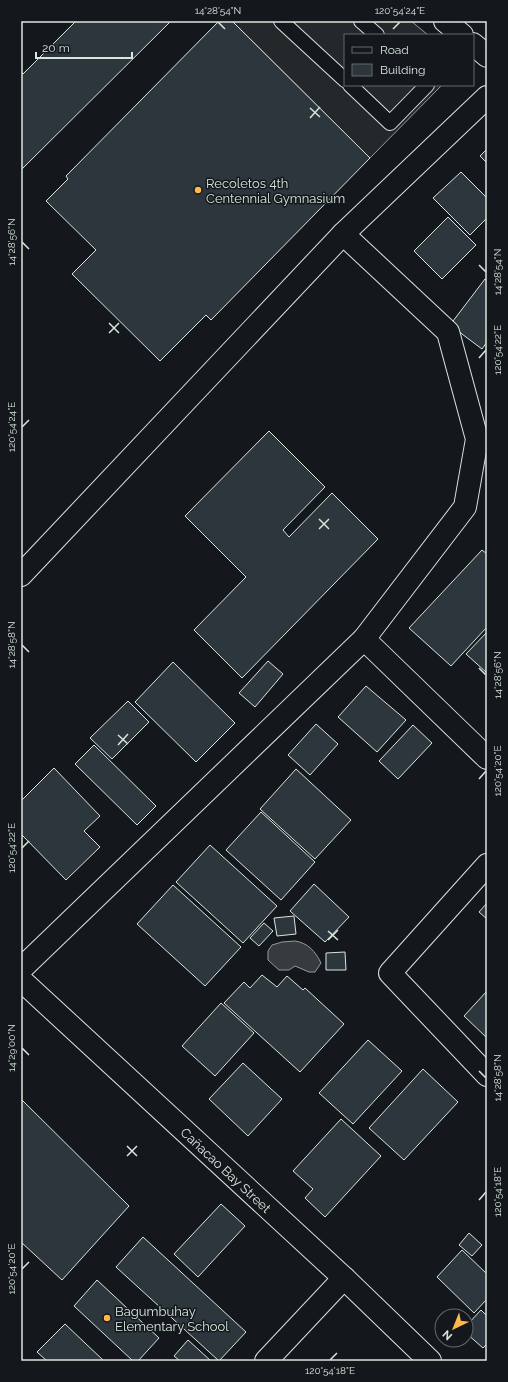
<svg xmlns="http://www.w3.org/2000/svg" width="508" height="1382" viewBox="0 0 508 1382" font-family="Raleway,sans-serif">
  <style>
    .parking { fill: #24282b; stroke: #939e99 }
    .water { fill: #363b3e; stroke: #939e99 }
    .building { fill: #2c363c; stroke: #d8e6dc }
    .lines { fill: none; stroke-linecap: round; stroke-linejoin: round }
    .service-casing { stroke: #d8e6dc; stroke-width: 16 }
    .minor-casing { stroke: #d8e6dc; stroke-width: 24 }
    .secondary-casing { stroke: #d8e6dc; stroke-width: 24 }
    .service { stroke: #14181c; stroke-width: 14 }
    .minor { stroke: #14181c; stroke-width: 22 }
    .secondary { stroke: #14181c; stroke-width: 22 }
    .ticks { fill: none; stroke: #d8e6dc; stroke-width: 1.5 }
    .poi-dot { fill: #ffb74d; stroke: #14181c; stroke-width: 1.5 }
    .labels { text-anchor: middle; stroke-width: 3; stroke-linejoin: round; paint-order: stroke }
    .poi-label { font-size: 13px; fill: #d8e6dc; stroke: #14181c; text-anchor: start }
    .street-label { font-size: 13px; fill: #d8e6dc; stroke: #14181c }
    .neatline { fill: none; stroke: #d8e6dc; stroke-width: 1.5 }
    .ticks-label { font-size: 10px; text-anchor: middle; fill: #d8e6dc }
  </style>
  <rect width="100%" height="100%" fill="#14181c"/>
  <polygon class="parking" points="232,21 411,21 428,35 345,35 345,85 442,85 370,158"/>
  <path class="water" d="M295,941C308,943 315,951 321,963L315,972H309L295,966L289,970H279L268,960V951L272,945L282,942Z"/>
  <g class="building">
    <polygon points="76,21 171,21 21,170 21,71 23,74"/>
    <polygon points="219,21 232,21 370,158 211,320 206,315 160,361 72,274 96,250 46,201 68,179 66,176"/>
    <polygon points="487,149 487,163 480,156"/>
    <polygon points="461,172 487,198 487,218 470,235 433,198"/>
    <polygon points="448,217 476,245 442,279 414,251"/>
    <polygon points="485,279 487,280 487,342 482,349 450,325"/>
    <polygon points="269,431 325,487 283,530 289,537 332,493 378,539 242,678 194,630 246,577 185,516"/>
    <polygon points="482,550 487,554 487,627 451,666 409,628"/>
    <polygon points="487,632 487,673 466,654"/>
    <polygon points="268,661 283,674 255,707 239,693"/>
    <polygon points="173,662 235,723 196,762 135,702"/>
    <polygon points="366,686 406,720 377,752 338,717"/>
    <polygon points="128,701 149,722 112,759 90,738"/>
    <polygon points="316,724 338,744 310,775 288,755"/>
    <polygon points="413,725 432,743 398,779 379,761"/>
    <polygon points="94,745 156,806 137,825 75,764"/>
    <polygon points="54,768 100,816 84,831 100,847 66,880 21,834 21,801"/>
    <polygon points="296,769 351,820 315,859 260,809"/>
    <polygon points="261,812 315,862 281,900 226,850"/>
    <polygon points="210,845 277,906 243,943 176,882"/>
    <polygon points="314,884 349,917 325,942 290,911"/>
    <polygon points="173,885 241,947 205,986 137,924"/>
    <polygon points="487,903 487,919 479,912"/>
    <polygon points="294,916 296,934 277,936 274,918"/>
    <polygon points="264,923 273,931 259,946 250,938"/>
    <polygon points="345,952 346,970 326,970 326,953"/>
    <polygon points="262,975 277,987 287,976 303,990 305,988 344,1024 300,1072 224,1003 244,982 250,988"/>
    <polygon points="487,991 487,1038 464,1016"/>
    <polygon points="221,1003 254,1033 215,1076 182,1046"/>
    <polygon points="368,1040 402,1071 353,1124 319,1093"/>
    <polygon points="243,1063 282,1099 248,1136 209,1099"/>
    <polygon points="423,1069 458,1102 404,1160 369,1128"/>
    <polygon points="21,1099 129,1206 62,1280 21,1242"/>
    <polygon points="341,1119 381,1156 325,1217 305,1198 313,1189 293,1171"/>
    <polygon points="221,1204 245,1226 198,1277 174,1254"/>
    <polygon points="469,1233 482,1245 472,1256 459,1245"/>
    <polygon points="143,1237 246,1332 219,1361 116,1267"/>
    <polygon points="462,1250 487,1274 487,1299 474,1313 437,1277"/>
    <polygon points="97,1280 159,1338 138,1361 133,1361 74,1306"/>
    <polygon points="481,1310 487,1316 487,1344 483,1348 466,1333 466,1326"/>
    <polygon points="65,1324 104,1361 47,1361 37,1352"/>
    <polygon points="188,1340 211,1361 180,1361 174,1356"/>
  </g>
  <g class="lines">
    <defs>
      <g id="service">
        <polyline points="281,21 345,80"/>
        <polyline points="361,21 377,35"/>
        <polyline points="350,85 390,123 427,85"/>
      </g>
      <g id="minor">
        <polyline points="21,575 343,234 487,97"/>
        <polyline points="364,639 487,758"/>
        <polyline points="487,865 390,973 487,1075"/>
        <polyline points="21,969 364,639 465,507 477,439 448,332 343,234"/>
        <polyline points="21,980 344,1278 430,1361"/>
        <polyline points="266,1361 344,1278"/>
      </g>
      <g id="secondary">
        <polyline points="445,21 462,35"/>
        <polyline points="473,44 487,56"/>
      </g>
    </defs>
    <use href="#service" class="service-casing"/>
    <use href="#minor" class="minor-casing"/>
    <use href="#secondary" class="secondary-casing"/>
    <use href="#service" class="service"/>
    <use href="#minor" class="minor"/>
    <use href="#secondary" class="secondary"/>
  </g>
  <path class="ticks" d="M218,22L225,29M393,29L400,22M310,108L320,117M310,118L320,107M22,242L29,249M479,265L486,272M109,323L119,333M109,333L119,323M479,358L486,350M22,427L29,420M319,519L329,529M319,529L329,519M22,645L29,652M479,668L486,675M118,735L128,744M118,745L128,734M479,779L486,771M22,848L29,841M328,931L338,940M328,940L338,930M22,1048L29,1055M479,1071L486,1078M127,1146L137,1156M127,1156L137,1146M479,1200L486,1192M22,1269L29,1262M330,1360L337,1353"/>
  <g class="poi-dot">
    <circle cx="198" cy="190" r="4"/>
    <circle cx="107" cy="1318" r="4"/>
  </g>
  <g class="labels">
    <g class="poi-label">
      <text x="206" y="188">Recoletos 4th<tspan x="206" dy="15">Centennial Gymnasium</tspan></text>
      <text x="115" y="1316">Bagumbuhay<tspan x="115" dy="15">Elementary School</tspan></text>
    </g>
    <g class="street-label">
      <text transform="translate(226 1170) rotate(43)" y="5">Cañacao Bay Street</text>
    </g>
  </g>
  <rect width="508" height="1382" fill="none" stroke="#14181c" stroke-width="44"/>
  <rect x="344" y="34" width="130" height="52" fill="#14181c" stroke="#626a69"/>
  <rect x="352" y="47" width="20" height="6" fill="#14181c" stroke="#626a69"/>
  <text x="380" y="54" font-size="12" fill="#d8e6dc">Road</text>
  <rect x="352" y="64" width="20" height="12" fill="#2c363c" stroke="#626a69"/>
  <text x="380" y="74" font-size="12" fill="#d8e6dc">Building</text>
  <g transform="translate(454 1328) rotate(223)"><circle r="19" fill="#14181c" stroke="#626a69"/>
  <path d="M0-3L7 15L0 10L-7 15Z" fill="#ffb74d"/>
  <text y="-6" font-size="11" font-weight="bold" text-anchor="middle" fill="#d8e6dc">N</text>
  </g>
  <path d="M36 52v6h96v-6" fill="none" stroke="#d8e6dc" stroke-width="2"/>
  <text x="42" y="52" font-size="12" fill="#d8e6dc" stroke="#14181c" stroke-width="3" paint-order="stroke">20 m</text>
  <rect x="22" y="22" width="464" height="1338" class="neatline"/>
  <g class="ticks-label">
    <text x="218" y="14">14°28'54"N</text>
    <text x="400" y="14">120°54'24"E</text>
    <text transform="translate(11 242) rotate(-90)" y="4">14°28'56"N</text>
    <text transform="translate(497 272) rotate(-90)" y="4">14°28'54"N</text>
    <text transform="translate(497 350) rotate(-90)" y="4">120°54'22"E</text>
    <text transform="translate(11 427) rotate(-90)" y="4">120°54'24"E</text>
    <text transform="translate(11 645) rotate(-90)" y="4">14°28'58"N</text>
    <text transform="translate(497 675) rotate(-90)" y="4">14°28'56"N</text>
    <text transform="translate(497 771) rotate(-90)" y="4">120°54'20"E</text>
    <text transform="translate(11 848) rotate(-90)" y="4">120°54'22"E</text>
    <text transform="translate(11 1048) rotate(-90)" y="4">14°29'00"N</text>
    <text transform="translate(497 1078) rotate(-90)" y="4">14°28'58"N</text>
    <text transform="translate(497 1192) rotate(-90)" y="4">120°54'18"E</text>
    <text transform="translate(11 1269) rotate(-90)" y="4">120°54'20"E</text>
    <text x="330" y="1374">120°54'18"E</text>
  </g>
</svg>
